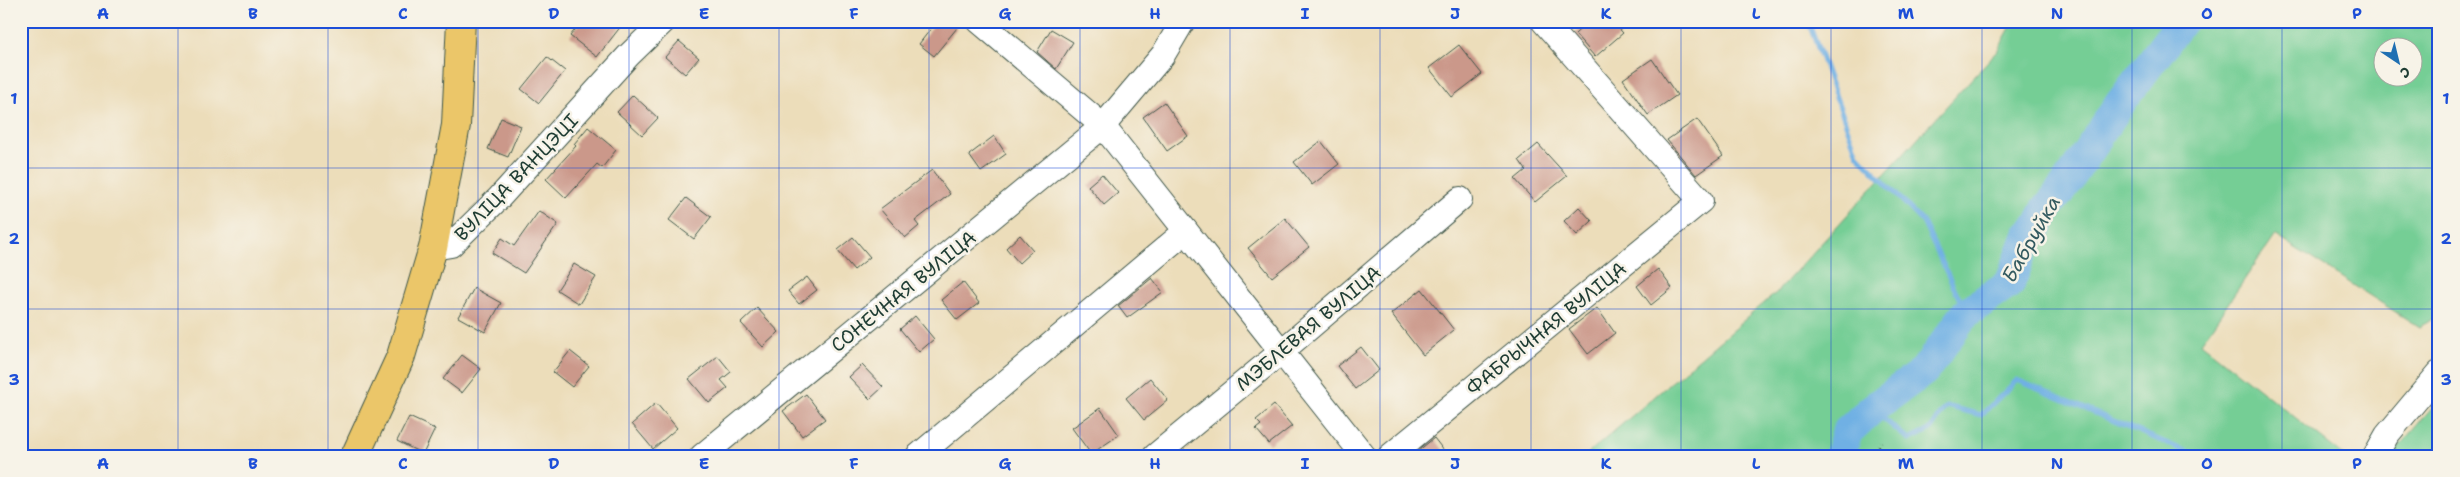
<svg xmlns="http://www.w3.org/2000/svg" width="2460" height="477" viewBox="0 0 2460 477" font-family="'Shantell Sans',sans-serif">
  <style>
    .green { fill: #74ce95; stroke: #4a8664; fill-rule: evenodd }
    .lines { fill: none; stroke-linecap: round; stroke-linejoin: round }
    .stream { stroke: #6fb0e4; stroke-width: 5 }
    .river { stroke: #6fb0e4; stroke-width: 31 }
    .building { fill: #cb988a }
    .minor-casing { stroke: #3e5548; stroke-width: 26 }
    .major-casing { stroke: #3e5548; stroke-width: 30 }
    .path { stroke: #3e5548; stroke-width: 3; stroke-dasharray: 1 4; stroke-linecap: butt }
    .minor { stroke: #fff; stroke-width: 24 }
    .major { stroke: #ebc669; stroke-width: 28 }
    .grid { fill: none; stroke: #1d4ed8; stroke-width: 1; stroke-opacity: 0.55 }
    .labels { text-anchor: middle; stroke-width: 5; stroke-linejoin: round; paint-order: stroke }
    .street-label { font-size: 19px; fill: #1f3d34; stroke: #f7f3e8 }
    .water-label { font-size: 20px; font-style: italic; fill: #335a60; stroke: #f7f3e8 }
    .neatline { fill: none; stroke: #1d4ed8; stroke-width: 2 }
    .grid-label { font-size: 16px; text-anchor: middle; font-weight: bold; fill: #1d4ed8 }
  </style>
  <rect width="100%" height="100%" fill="#f7f3e8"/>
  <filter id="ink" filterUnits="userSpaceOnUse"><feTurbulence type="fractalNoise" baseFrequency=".02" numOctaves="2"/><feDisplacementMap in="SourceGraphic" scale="10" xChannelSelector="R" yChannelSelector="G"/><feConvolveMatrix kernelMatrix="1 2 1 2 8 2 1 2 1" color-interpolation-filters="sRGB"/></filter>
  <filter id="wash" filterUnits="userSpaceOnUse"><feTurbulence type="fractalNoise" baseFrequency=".0096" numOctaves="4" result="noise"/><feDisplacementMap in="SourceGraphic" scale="20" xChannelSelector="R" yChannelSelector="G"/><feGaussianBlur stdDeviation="1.12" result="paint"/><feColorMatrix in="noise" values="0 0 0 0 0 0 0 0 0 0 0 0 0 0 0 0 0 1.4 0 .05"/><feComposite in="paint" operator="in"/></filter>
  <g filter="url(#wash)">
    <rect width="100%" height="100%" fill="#ecddba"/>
    <g class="green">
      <path d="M2014,21H2439V316L2419,327L2275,235L2201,343L2344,456H1585L1776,293L1997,51ZM2382,48H2412V78H2382Z"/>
      <polygon points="2439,399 2439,456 2391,456"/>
    </g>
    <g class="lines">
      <g class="stream">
        <polyline points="1808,21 1857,154 1923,222 1966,313"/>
        <polyline points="1872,409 1909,440 1931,429 1946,406 1981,415 2017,380 2197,456"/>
      </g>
      <polyline class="river" points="1840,456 1847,432 1872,409 1924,371 1966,313 2010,283 2028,236 2038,226 2047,208 2066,184 2121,102 2182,21"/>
    </g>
    <g id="blocks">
      <g class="building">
        <polygon points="582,21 625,21 597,57 570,36"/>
        <polygon points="937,21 949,21 957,28 934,56 919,44"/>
        <polygon points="1589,21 1612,21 1623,33 1595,57 1575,34"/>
        <polygon points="1051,29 1073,42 1056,69 1037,52"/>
        <polygon points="679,41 699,58 685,74 665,57"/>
        <polygon points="1459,45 1482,74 1452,97 1429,68"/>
        <polygon points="547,57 565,71 539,103 521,89"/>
        <polygon points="1652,59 1677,95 1648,115 1623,79"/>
        <polygon points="633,95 658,118 642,135 617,112"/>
        <polygon points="1164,102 1188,136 1167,151 1143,117"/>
        <polygon points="501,118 521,126 508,157 488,149"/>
        <polygon points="1697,119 1723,156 1696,175 1667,140"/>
        <polygon points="588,127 616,150 602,168 597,164 566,198 546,179 576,146 574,144"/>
        <polygon points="994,136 1006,154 981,172 969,155"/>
        <polygon points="1321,141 1339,164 1312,185 1294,162"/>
        <polygon points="1538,144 1567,176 1535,202 1515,179 1526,170 1519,160"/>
        <polygon points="932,170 950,194 915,221 919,226 905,238 880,209"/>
        <polygon points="1102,174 1118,193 1104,205 1088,186"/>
        <polygon points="686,198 711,217 694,239 669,220"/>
        <polygon points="1579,207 1592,221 1577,235 1564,221"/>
        <polygon points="539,211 558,224 524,273 492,253 502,238 514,246"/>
        <polygon points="1285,218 1309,247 1272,277 1248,248"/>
        <polygon points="1020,235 1033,250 1019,263 1006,248"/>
        <polygon points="853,237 870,257 854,270 837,250"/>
        <polygon points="574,264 596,277 579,304 557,290"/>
        <polygon points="1658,269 1672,288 1651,305 1637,286"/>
        <polygon points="807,277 817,290 799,304 788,291"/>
        <polygon points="1152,278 1163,292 1127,318 1118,306"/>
        <polygon points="963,282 979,303 957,320 941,300"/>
        <polygon points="474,288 501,303 485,332 458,317"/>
        <polygon points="1422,289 1454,330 1423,355 1391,314"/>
        <polygon points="757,308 779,332 763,347 741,323"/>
        <polygon points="1597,308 1615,333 1588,354 1569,329"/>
        <polygon points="915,316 934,339 919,352 900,329"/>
        <polygon points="1361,347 1379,370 1355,389 1337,366"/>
        <polygon points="570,351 589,366 572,387 553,372"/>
        <polygon points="462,355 481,369 462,393 443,379"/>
        <polygon points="718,356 731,372 721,380 728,388 709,403 689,379"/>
        <polygon points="862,365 883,387 870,399 849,377"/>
        <polygon points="1150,378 1168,400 1144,420 1126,398"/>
        <polygon points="806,394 825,419 802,436 783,411"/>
        <polygon points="656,403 677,428 653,449 632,424"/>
        <polygon points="1274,405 1292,426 1269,444 1256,429 1261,425 1256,420"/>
        <polygon points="1100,408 1119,435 1091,454 1072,428"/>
        <polygon points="409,417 435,429 423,454 397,441"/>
        <polygon points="1434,438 1448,456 1412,456"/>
      </g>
    </g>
  </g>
  <g filter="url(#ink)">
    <use href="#blocks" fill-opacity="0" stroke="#3e5548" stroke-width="1"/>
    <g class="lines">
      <defs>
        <g id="minor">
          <polyline points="979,21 1103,126 1364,456"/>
          <polyline points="433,248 451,245 499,198 628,56 664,21"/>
          <polyline points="702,456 1103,126 1163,55 1183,21"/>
          <polyline points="918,456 1186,231"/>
          <polyline points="1155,456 1281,352 1460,199"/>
          <polyline points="1390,456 1701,201 1543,21"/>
          <polyline points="2375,456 2387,435 2439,373"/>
        </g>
        <polyline id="major" points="355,456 401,356 433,248 456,125 461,21"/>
      </defs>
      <use href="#minor" class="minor-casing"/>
      <use href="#major" class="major-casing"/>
      <polyline class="path" points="1875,456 1881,442"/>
      <use href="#minor" class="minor"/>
      <use href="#major" class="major"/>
    </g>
  </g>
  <path class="grid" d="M178,21V456M328,21V456M478,21V456M629,21V456M779,21V456M929,21V456M1080,21V456M1230,21V456M1380,21V456M1531,21V456M1681,21V456M1831,21V456M1982,21V456M2132,21V456M2282,21V456M21,168H2439M21,309H2439"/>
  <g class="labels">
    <g class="street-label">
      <text transform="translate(516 177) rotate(-46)" y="7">ВУЛІЦА ВАНЦЭЦІ</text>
      <text transform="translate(903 291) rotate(-39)" y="7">СОНЕЧНАЯ ВУЛІЦА</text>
      <text transform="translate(1308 328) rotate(-40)" y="7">МЭБЛЕВАЯ ВУЛІЦА</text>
      <text transform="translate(1546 328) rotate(-39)" y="7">ФАБРЫЧНАЯ ВУЛІЦА</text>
    </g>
    <g class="water-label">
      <text transform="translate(2031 239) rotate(-60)" y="7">Бабруйка</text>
    </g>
  </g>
  <rect width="2460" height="477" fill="none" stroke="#f7f3e8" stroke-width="55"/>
  <g transform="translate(2398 62) rotate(145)"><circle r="24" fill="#f7f3e8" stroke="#a1aaa0"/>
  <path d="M0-4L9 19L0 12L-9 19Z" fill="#1f6fb2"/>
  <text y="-8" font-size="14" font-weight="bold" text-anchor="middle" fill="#1f3d34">С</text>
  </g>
  <rect x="28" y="28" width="2404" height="422" class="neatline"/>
  <g class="grid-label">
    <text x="103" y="19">A</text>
    <text x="253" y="19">B</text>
    <text x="403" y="19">C</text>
    <text x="554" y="19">D</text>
    <text x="704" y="19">E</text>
    <text x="854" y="19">F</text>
    <text x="1005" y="19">G</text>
    <text x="1155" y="19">H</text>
    <text x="1305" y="19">I</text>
    <text x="1455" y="19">J</text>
    <text x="1606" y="19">K</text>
    <text x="1756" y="19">L</text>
    <text x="1906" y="19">M</text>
    <text x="2057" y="19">N</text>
    <text x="2207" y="19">O</text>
    <text x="2357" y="19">P</text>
    <text x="14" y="104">1</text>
    <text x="2446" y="104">1</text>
    <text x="14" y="244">2</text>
    <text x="2446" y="244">2</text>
    <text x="14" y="385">3</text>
    <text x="2446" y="385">3</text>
    <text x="103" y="469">A</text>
    <text x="253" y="469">B</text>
    <text x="403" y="469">C</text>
    <text x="554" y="469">D</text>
    <text x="704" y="469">E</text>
    <text x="854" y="469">F</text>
    <text x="1005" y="469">G</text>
    <text x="1155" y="469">H</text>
    <text x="1305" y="469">I</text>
    <text x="1455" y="469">J</text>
    <text x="1606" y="469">K</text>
    <text x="1756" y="469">L</text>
    <text x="1906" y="469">M</text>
    <text x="2057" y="469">N</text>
    <text x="2207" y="469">O</text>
    <text x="2357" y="469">P</text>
  </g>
</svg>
